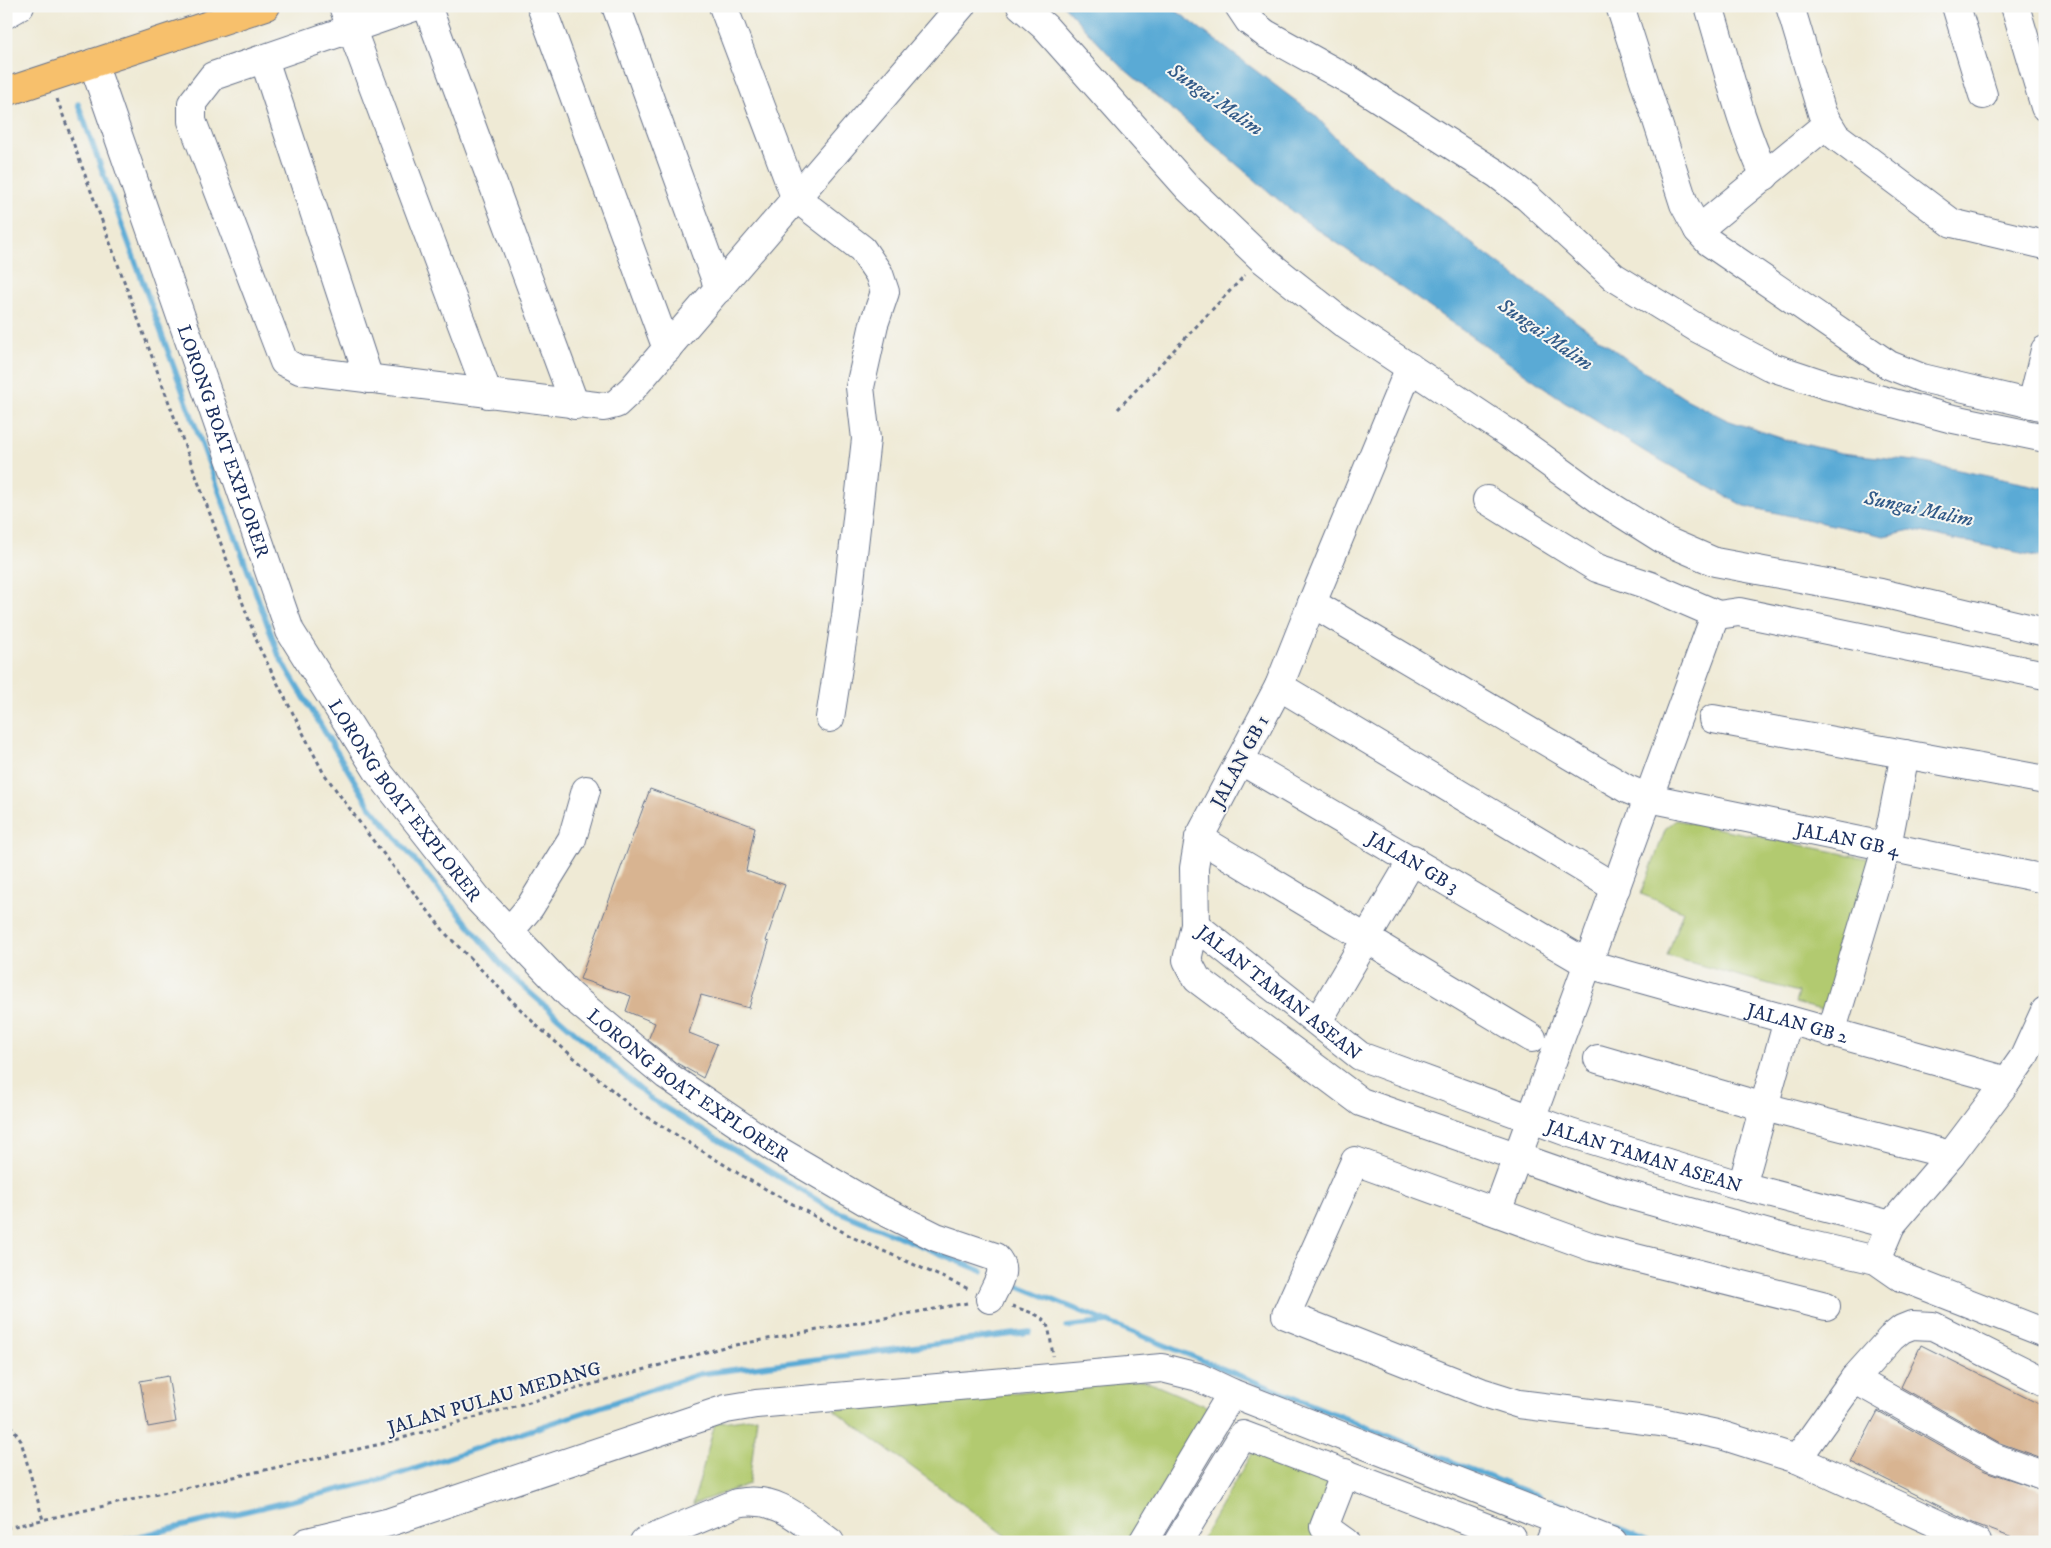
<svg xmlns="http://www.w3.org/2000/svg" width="2051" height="1548" viewBox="0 0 2051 1548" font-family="'IM FELL DW Pica',serif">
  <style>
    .green { fill: #b2ca6f; stroke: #667c66 }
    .water { fill: #5aaad5; stroke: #3a6c9a }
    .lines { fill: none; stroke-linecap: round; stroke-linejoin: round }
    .stream { stroke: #5aaad5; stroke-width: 5.5 }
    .building { fill: #d8b491 }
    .minor-casing { stroke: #657088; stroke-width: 30 }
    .major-casing { stroke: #657088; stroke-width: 30 }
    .path { stroke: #657088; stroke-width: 3; stroke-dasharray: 4 4; stroke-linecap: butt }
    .minor { stroke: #fff; stroke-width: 28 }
    .major { stroke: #f7c06c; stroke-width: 28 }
    .labels { text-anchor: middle; stroke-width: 4; stroke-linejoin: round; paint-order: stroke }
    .street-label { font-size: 19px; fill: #1b2f5e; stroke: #f6f6f2 }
    .water-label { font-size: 20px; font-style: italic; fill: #315a88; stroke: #f6f6f2 }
  </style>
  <rect width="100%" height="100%" fill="#f6f6f2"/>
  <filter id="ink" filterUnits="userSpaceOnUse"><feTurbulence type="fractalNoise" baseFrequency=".02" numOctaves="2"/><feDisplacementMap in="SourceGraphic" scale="10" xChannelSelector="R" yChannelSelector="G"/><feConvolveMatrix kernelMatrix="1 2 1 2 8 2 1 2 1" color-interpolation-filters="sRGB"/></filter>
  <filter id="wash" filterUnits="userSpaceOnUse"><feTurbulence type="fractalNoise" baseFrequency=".0096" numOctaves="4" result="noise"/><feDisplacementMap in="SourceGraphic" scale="20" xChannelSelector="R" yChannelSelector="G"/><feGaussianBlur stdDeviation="1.12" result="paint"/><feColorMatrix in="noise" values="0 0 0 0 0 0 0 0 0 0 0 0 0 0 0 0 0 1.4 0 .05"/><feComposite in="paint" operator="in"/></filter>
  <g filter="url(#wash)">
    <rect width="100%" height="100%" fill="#efead5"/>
    <g class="green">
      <polygon points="1676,820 1875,860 1829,1012 1795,1003 1798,992 1667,956 1683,911 1641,894 1666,828"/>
      <polygon points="1143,1380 1208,1407 1129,1542 1014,1542 834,1410"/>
      <polygon points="757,1417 749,1484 693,1504 715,1423"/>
      <polygon points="1254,1449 1331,1481 1326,1542 1200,1542"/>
    </g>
    <polygon class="water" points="1064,6 1170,6 1316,116 1348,151 1633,364 1684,398 1727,420 1787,440 1841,453 1915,461 2045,488 2045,558 1911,530 1884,536 1744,506 1647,453 1564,401 1294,213 1116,62"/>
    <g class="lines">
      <g class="stream">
        <polyline points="78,104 279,656 369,805 511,976 651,1099 832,1209 982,1271"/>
        <polyline points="1009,1282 1539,1497"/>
        <polyline points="1066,1327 1108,1322"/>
        <polyline points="1551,1500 1650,1542"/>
        <polyline points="115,1542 384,1479 699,1374 1030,1332"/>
      </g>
    </g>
    <g id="blocks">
      <g class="building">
        <polygon points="650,789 755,827 746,871 785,885 766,941 769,942 749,1008 701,995 689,1033 717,1044 703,1078 675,1062 648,1040 655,1023 626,1011 631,996 580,979"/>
        <polygon points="1921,1345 2045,1407 2045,1459 2000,1443 1901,1387"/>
        <polygon points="168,1376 176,1422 148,1427 140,1381"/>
        <polygon points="1878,1411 1985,1471 2045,1491 2045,1542 2023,1542 1973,1523 1851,1462"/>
      </g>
    </g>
  </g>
  <g filter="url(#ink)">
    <use href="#blocks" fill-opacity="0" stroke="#657088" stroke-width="1"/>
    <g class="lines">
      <defs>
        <g id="minor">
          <polyline points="343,6 488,394"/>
          <polyline points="417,6 213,76 192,103 192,121 284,362 300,370 604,407 616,404 632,389 961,6"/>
          <polyline points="427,6 575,405"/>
          <polyline points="541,6 667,349"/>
          <polyline points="616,6 719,289"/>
          <polyline points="723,6 795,197 862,249 879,274 885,292 874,324 860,387 866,439 846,616 830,718"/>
          <polyline points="1021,6 1045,27 1189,189 1261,258 1343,323 1508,433 1599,499 1664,540 1715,562 1881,593 2045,632"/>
          <polyline points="1239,6 1249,21 1266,34 1353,82 1497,174 1527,197 1614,277 1697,328 1769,366 1826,385 1949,418 2045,438"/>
          <polyline points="1620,6 1684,204 1698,230 1709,242 1889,365 1922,378 2045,407"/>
          <path d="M1709,6C1727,64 1739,121 1765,176"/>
          <polyline points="1790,6 1822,113 1836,136 1952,223 2045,245"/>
          <polyline points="1956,6 1983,95"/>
          <polyline points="2015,6 2045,107"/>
          <polyline points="6,14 20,6"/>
          <polyline points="264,59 369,379"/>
          <path id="s1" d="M93,63L290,631L379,773L478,899L570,995L666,1075L774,1148L870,1204L936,1237L995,1257C1009,1270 996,1284 990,1299"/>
          <polyline points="1698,230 1827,124"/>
          <path id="s2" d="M1410,367L1312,603L1627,789L1649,798L2045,879"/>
          <polyline points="2032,404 2045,350"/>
          <polyline points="1487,500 1597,568 1651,586 1718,615"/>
          <polyline points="1312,603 1279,686 1199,838 1194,868 1195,925 1187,960 1197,979 1361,1102 1615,1191 1794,1241 1876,1260 1899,1276 2045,1333"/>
          <polyline points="1279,686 1616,888"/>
          <polyline points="1713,719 2045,780"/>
          <path id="s3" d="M1240,760L1588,964L2007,1081"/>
          <polyline points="1199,838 1532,1038"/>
          <path id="s4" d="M1195,925L1360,1056L1570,1133L1742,1186L1891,1225L1876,1260"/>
          <polyline points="509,932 530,907 572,839 586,790"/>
          <polyline points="1318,1021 1413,859"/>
          <polyline points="1831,1033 1887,846 1905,754"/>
          <polyline points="1598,1059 1764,1107 1951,1155"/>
          <polyline points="1742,1186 1788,1020"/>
          <polyline points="1497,1212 1713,621 1718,615 1739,612 2045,675"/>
          <polyline points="1891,1225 1951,1155 2007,1081 2024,1057 2045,1011"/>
          <polyline points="1826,1306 1592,1247 1355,1161 1286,1315 1481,1392 1519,1404 1661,1422 1721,1435 1797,1459 1977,1542"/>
          <polyline points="1854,1379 1993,1457 2045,1476"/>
          <polyline points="1797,1459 1854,1379 1891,1338 1902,1329 1912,1325 1933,1326 2045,1382"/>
          <polyline points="307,1542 390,1522 726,1409 756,1404 1162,1368 1198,1377 1232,1393 1613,1542"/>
          <path d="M644,1542L737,1503C777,1495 800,1520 830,1542"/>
          <polyline points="1143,1542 1232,1393"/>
          <polyline points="1178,1542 1243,1435 1511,1537 1509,1542"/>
          <polyline points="1345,1542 1324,1527 1345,1473"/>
          <polyline points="1550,1542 1559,1520"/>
        </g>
        <polyline id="major" points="6,92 266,6"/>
      </defs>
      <use href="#minor" class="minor-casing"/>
      <use href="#major" class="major-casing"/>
      <g class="path">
        <polyline points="57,99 259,647 323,772 368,834 447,935 537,1026 633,1108 744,1177 854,1238 969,1289"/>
        <polyline points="1118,409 1245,275"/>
        <path d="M1012,1306C1051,1319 1047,1317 1053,1356"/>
        <polyline points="6,1418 21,1441 43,1520"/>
        <polyline points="6,1528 381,1444 724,1347 967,1303"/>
      </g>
      <use href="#minor" class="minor"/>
      <use href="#major" class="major"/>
    </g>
  </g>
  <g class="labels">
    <g class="street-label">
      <text dy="7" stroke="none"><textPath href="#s1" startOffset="400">LORONG BOAT EXPLORER</textPath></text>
      <text transform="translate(1239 761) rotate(-62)" y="7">JALAN GB 1</text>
      <text dy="7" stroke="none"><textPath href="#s1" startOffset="806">LORONG BOAT EXPLORER</textPath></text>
      <text dy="7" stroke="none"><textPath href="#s2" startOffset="848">JALAN GB 4</textPath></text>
      <text dy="7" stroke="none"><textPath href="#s3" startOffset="201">JALAN GB 3</textPath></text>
      <text dy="7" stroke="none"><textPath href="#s4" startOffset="108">JALAN TAMAN ASEAN</textPath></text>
      <text dy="7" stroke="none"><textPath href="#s3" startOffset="621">JALAN GB 2</textPath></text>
      <text dy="7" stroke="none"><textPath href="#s1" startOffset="1211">LORONG BOAT EXPLORER</textPath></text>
      <text dy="7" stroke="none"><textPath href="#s4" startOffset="512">JALAN TAMAN ASEAN</textPath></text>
      <text transform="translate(494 1397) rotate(-16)" y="7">JALAN PULAU MEDANG</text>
    </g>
    <g class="water-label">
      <text transform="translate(1216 99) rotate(35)" y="7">Sungai Malim</text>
      <text transform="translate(1546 334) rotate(35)" y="7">Sungai Malim</text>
      <text transform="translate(1919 508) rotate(12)" y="7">Sungai Malim</text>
    </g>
  </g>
  <rect width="2051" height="1548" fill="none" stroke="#f6f6f2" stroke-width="25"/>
</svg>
